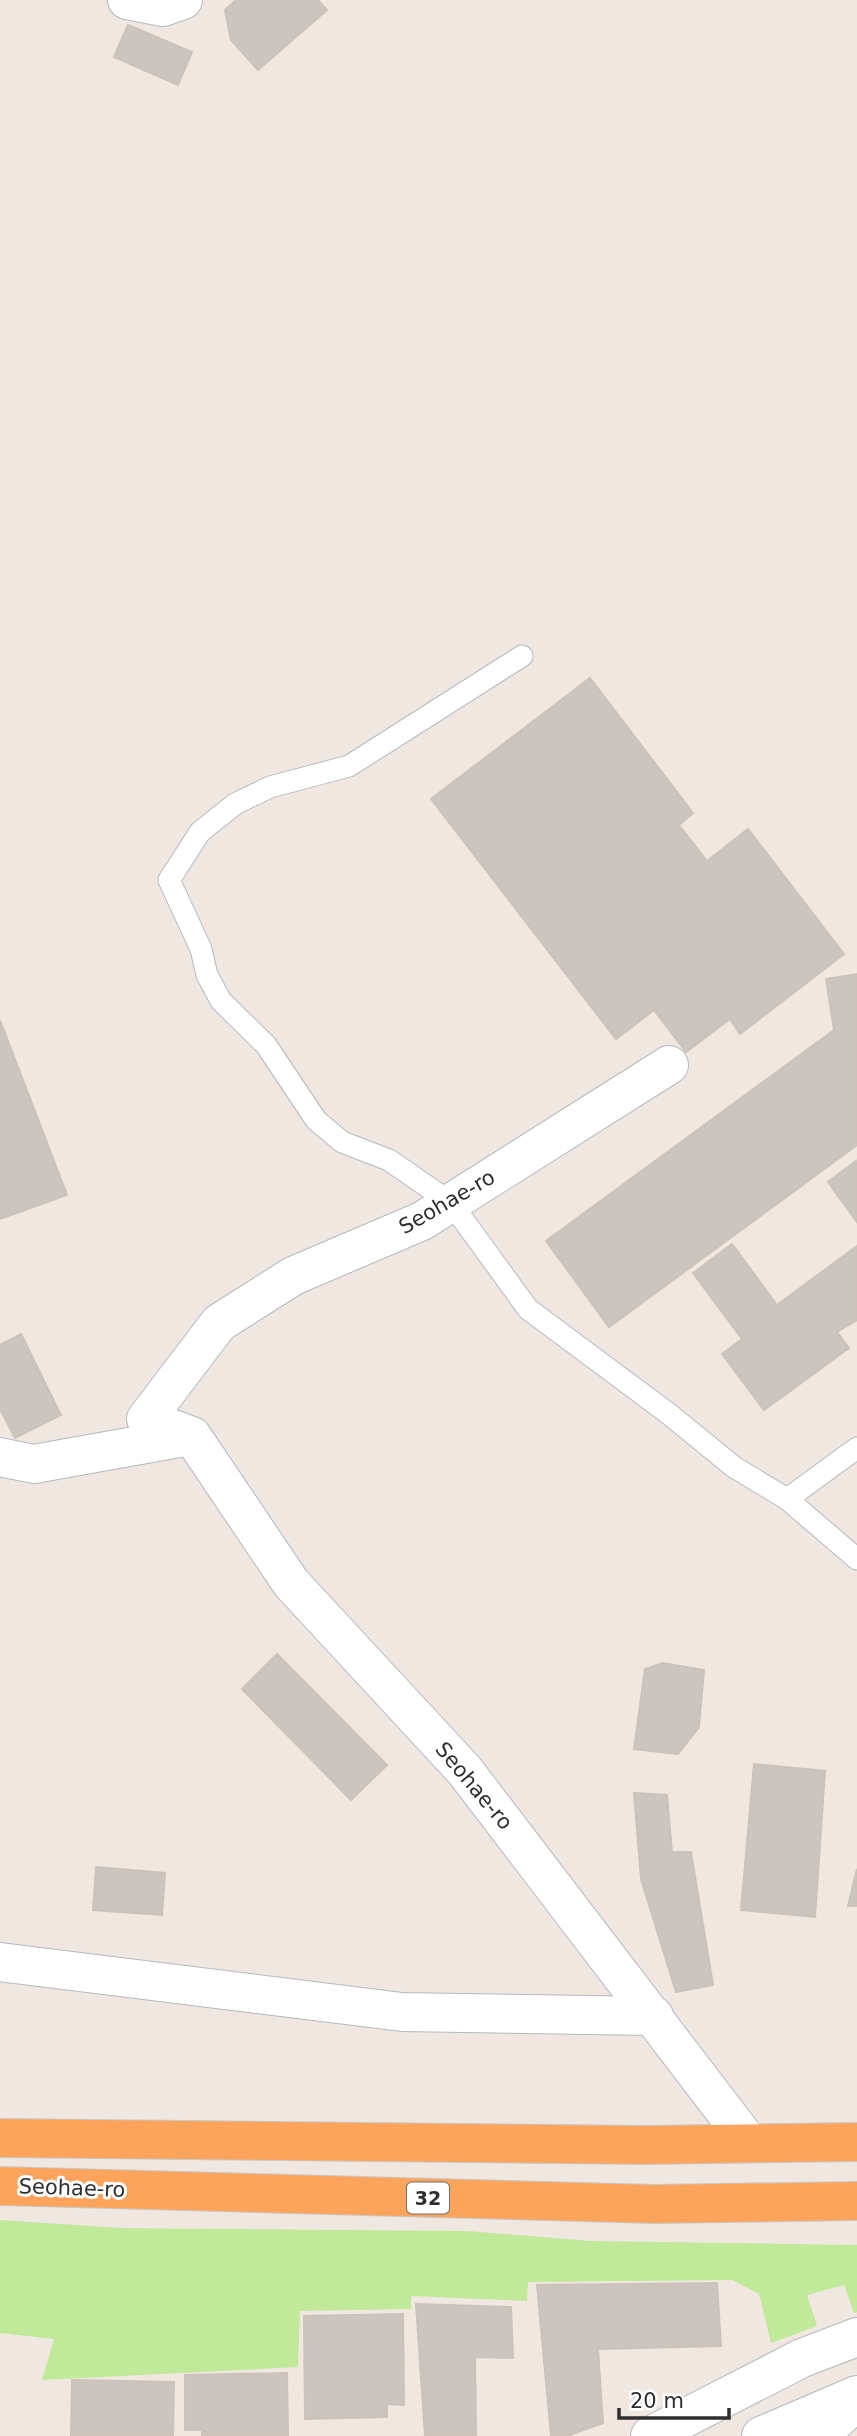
<svg xmlns="http://www.w3.org/2000/svg" width="857" height="2436" viewBox="0 0 857 2436" font-family="'DejaVu Sans',sans-serif">
  <style>
    .green { fill: #c0e99a }
    .building { fill: #cbc4bf; stroke: #ccc2b9; stroke-width: 2 }
    .lines { fill: none; stroke-linecap: round; stroke-linejoin: round }
    .service-casing { stroke: #b4b8c2; stroke-width: 23 }
    .minor-casing { stroke: #b4b8c2; stroke-width: 40 }
    .tertiary-casing { stroke: #b4b8c2; stroke-width: 40 }
    .trunk-casing { stroke: #c9c9c9; stroke-width: 40 }
    .service { stroke: #fff; stroke-width: 21 }
    .minor { stroke: #fff; stroke-width: 38 }
    .tertiary { stroke: #fff; stroke-width: 38 }
    .trunk { stroke: #fca45c; stroke-width: 38 }
    .labels { text-anchor: middle; stroke-width: 6; stroke-linejoin: round; paint-order: stroke }
    .shield { fill: #fff; stroke: #6d6d6d; stroke-width: 2 }
    .shield-label { font-size: 19px; font-weight: bold; fill: #2e2e2e }
    .street-label { font-size: 21px; fill: #2e2e2e; stroke: #fff }
  </style>
  <rect width="100%" height="100%" fill="#f0e7e0"/>
  <polygon class="green" points="0,2220 121,2228 467,2231 590,2241 857,2245 857,2312 854,2313 844,2285 807,2295 817,2326 771,2343 759,2294 732,2280 528,2282 527,2301 411,2296 411,2309 300,2311 298,2367 42,2380 54,2339 0,2333"/>
  <g class="building">
    <polygon points="236,0 318,0 327,10 258,70 231,40 225,10"/>
    <polygon points="128,25 192,52 178,85 114,57"/>
    <polygon points="590,678 693,813 679,825 707,861 748,829 844,954 740,1034 730,1019 686,1052 654,1010 616,1039 431,799"/>
    <polygon points="857,974 857,1145 609,1327 546,1241 834,1030 826,979"/>
    <polygon points="0,1020 67,1195 0,1219"/>
    <polygon points="856,1161 857,1163 857,1222 828,1182"/>
    <polygon points="732,1244 777,1305 857,1246 857,1320 837,1332 849,1348 764,1410 722,1354 742,1339 693,1273"/>
    <polygon points="21,1334 61,1415 15,1438 0,1409 0,1345"/>
    <polygon points="277,1654 387,1765 351,1800 242,1689"/>
    <polygon points="663,1663 704,1670 699,1727 678,1754 634,1749 645,1669"/>
    <polygon points="754,1764 825,1771 815,1917 741,1910"/>
    <polygon points="634,1793 667,1795 672,1852 691,1852 713,1985 676,1992 641,1879"/>
    <polygon points="96,1867 165,1873 162,1915 93,1910"/>
    <polygon points="857,1869 857,1906 848,1906"/>
    <polygon points="717,2283 721,2346 598,2349 603,2423 567,2436 551,2436 537,2285"/>
    <polygon points="416,2304 511,2307 513,2358 475,2357 476,2436 425,2436"/>
    <polygon points="403,2314 404,2405 387,2404 387,2417 305,2419 304,2316"/>
    <polygon points="287,2373 288,2436 202,2436 202,2430 185,2430 185,2375"/>
    <polygon points="72,2380 174,2382 173,2436 71,2436"/>
  </g>
  <g class="lines">
    <defs>
      <g id="service">
        <polyline points="522,656 349,766 270,787 235,804 200,832 169,880 201,949 207,975 221,1001 266,1045 316,1120 342,1142 389,1160 451,1203 528,1309 669,1414 734,1467 787,1499 857,1559"/>
        <polyline points="787,1499 857,1448"/>
      </g>
      <g id="minor">
        <polyline points="127,0 163,7 183,0"/>
        <polyline points="669,1065 422,1221 293,1276 219,1323 146,1419 192,1436 291,1583 465,1771 749,2143"/>
        <polyline points="0,1457 34,1464 190,1436"/>
        <polyline points="0,1962 402,2012 654,2016"/>
        <polyline points="819,2436 857,2401"/>
      </g>
      <g id="tertiary">
        <polyline points="650,2436 802,2358 857,2337"/>
        <polyline points="761,2436 857,2395"/>
      </g>
      <g id="trunk">
        <polyline points="0,2138 646,2145 857,2142"/>
        <polyline points="0,2186 654,2204 857,2201"/>
      </g>
    </defs>
    <use href="#service" class="service-casing"/>
    <use href="#minor" class="minor-casing"/>
    <use href="#tertiary" class="tertiary-casing"/>
    <use href="#trunk" class="trunk-casing"/>
    <use href="#service" class="service"/>
    <use href="#minor" class="minor"/>
    <use href="#tertiary" class="tertiary"/>
    <use href="#trunk" class="trunk"/>
  </g>
  <g class="labels">
    <rect class="shield" x="407" y="2182.5" width="42" height="31" rx="5"/>
    <g class="shield-label">
      <text x="428" y="2205">32</text>
    </g>
    <g class="street-label">
      <text transform="translate(447 1202) rotate(-30)" y="7">Seohae-ro</text>
      <text transform="translate(474 1786) rotate(50)" y="7">Seohae-ro</text>
      <text transform="translate(72 2188) rotate(2)" y="7">Seohae-ro</text>
    </g>
  </g>
  <path d="M619 2408v10h110v-10" fill="none" stroke="#2e2e2e" stroke-width="3.5"/>
  <text x="630" y="2408" font-size="21" fill="#2e2e2e" stroke="#ffffff" stroke-width="5" paint-order="stroke">20 m</text>
</svg>
